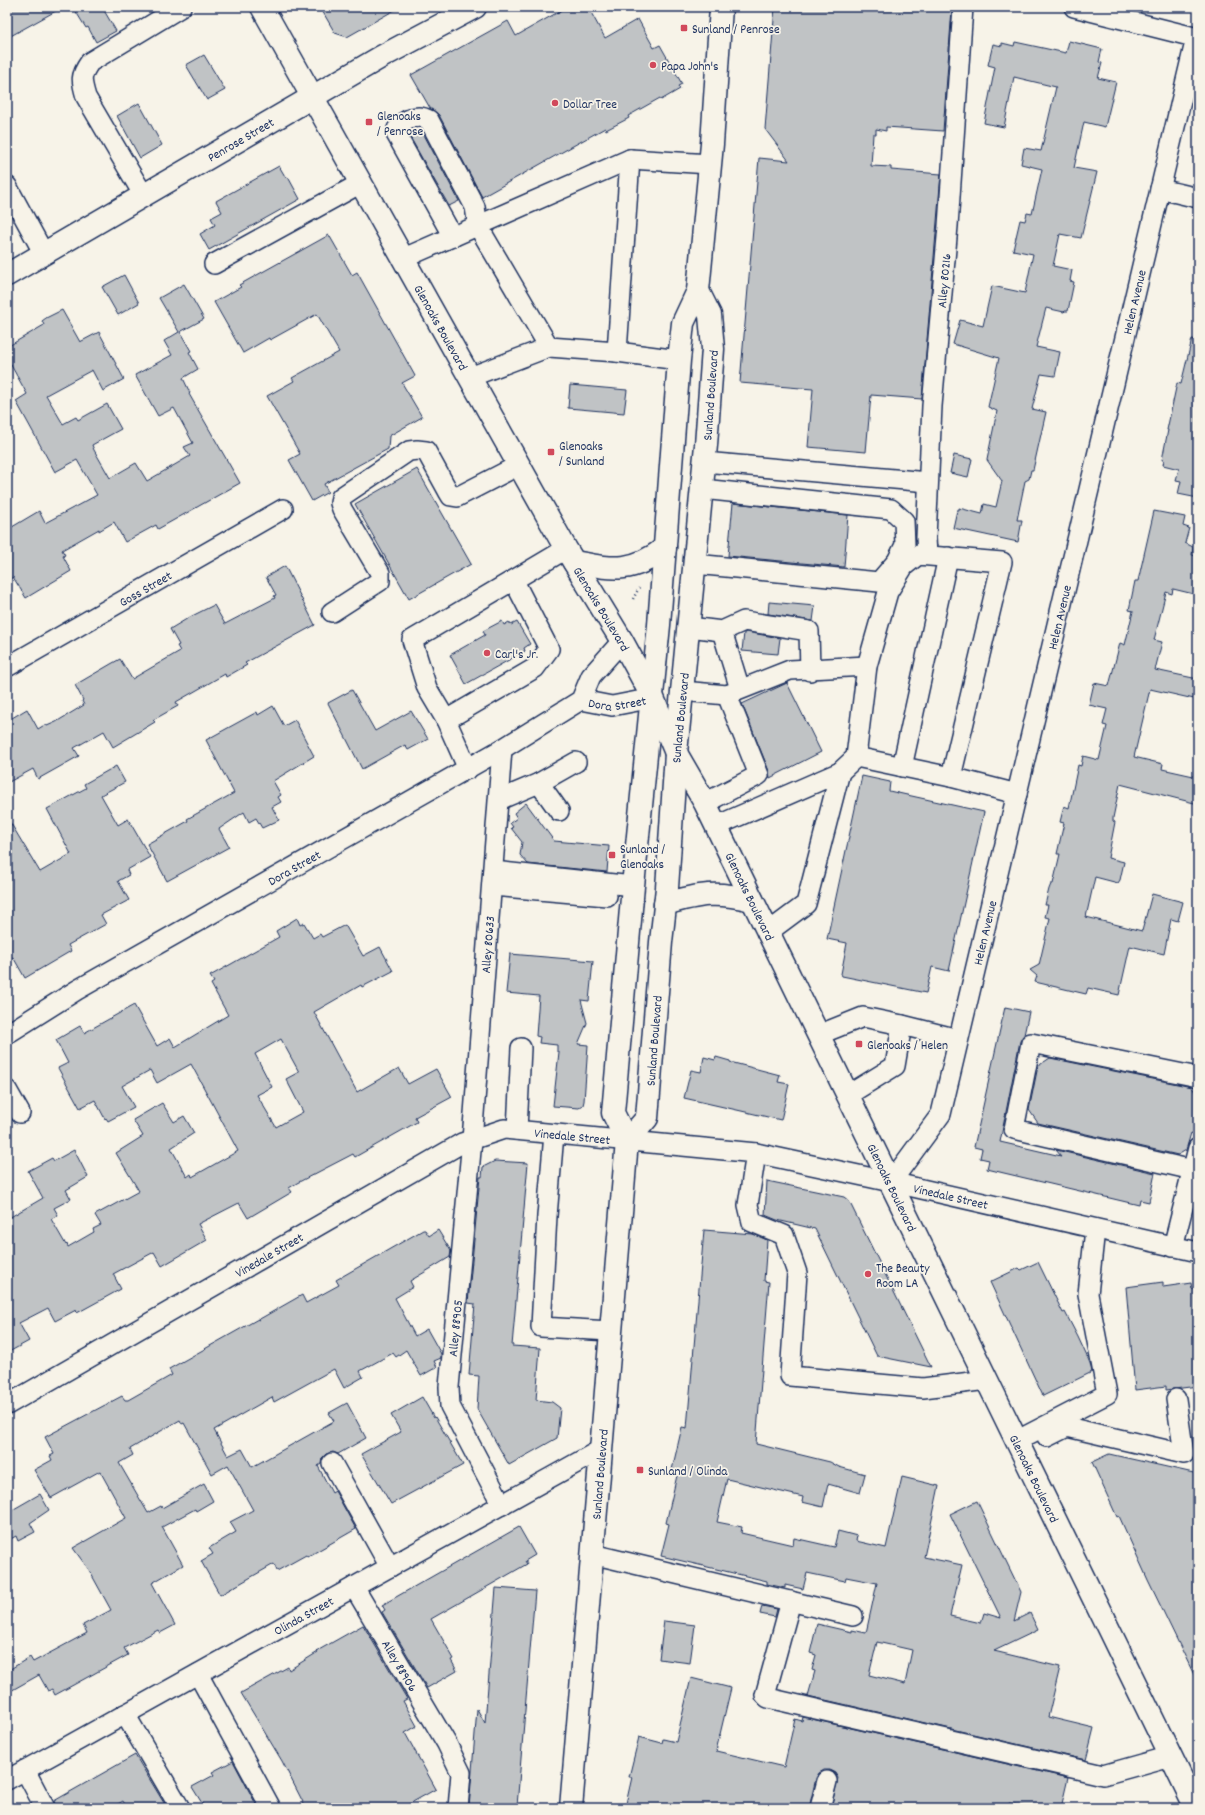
<svg xmlns="http://www.w3.org/2000/svg" width="1205" height="1815" viewBox="0 0 1205 1815" font-family="Dekko,sans-serif">
  <style>
    .building { fill: #c0c3c5; stroke: #1b2f5e; fill-rule: evenodd }
    .lines { fill: none; stroke-linecap: round; stroke-linejoin: round }
    .minor-casing { stroke: #1b2f5e; stroke-width: 22 }
    .major-casing { stroke: #1b2f5e; stroke-width: 25 }
    .path { stroke: #1b2f5e; stroke-width: 2.5; stroke-dasharray: 1 3; stroke-linecap: butt }
    .minor { stroke: #f7f3e8; stroke-width: 19 }
    .major { stroke: #f7f3e8; stroke-width: 22 }
    .poi-dot { fill: #d1495b; stroke: #f7f3e8; stroke-width: 1.5 }
    .labels { text-anchor: middle; stroke-width: 3.5; stroke-linejoin: round; paint-order: stroke }
    .poi-label { font-size: 13px; fill: #1b2f5e; stroke: #f7f3e8; text-anchor: start }
    .street-label { font-size: 13px; fill: #1b2f5e; stroke: #f7f3e8 }
  </style>
  <rect width="100%" height="100%" fill="#f7f3e8"/>
  <filter id="ink" filterUnits="userSpaceOnUse"><feTurbulence type="fractalNoise" baseFrequency=".025" numOctaves="2"/><feDisplacementMap in="SourceGraphic" scale="8" xChannelSelector="R" yChannelSelector="G"/><feConvolveMatrix kernelMatrix="1 2 1 2 8 2 1 2 1" color-interpolation-filters="sRGB"/></filter>
  <g filter="url(#ink)">
    <g class="building">
      <polygon points="7,7 63,7 7,38"/>
      <polygon points="73,7 102,7 116,31 96,42 88,27 86,28"/>
      <polygon points="320,7 400,7 347,37 335,33"/>
      <polygon points="567,7 588,7 605,38 638,19 654,48 660,45 682,84 678,86 680,89 661,100 660,98 628,116 629,118 606,130 605,128 482,197 439,115 430,108 411,75 508,21 516,36"/>
      <polygon points="775,7 943,7 952,9 943,131 886,127 886,131 876,129 876,134 873,134 871,166 891,167 891,170 941,174 922,399 871,395 866,452 808,447 813,389 740,383 759,158 789,161 765,129"/>
      <polygon points="1069,41 1102,49 1099,62 1102,63 1098,78 1116,82 1105,127 1084,122 1074,168 1097,172 1081,238 1060,234 1053,266 1072,270 1070,281 1074,282 1068,311 1065,311 1064,312 1046,308 1036,347 1060,352 1055,376 1041,374 1032,409 1046,412 1033,470 1031,470 1029,479 1025,481 1017,520 1022,520 1018,542 953,528 957,510 959,510 959,508 982,514 984,504 996,507 1002,481 987,460 997,411 988,407 999,358 953,344 960,320 983,326 992,286 1025,293 1033,254 1013,250 1020,220 1025,221 1027,213 1032,214 1042,169 1021,164 1024,148 1041,151 1056,87 1014,77 1004,127 984,123 995,67 988,65 993,44 1002,46 1002,43 1014,46 1015,42 1066,53"/>
      <polygon points="204,55 225,90 207,100 186,65"/>
      <polygon points="139,103 162,145 140,158 117,116"/>
      <polygon points="422,131 459,201 449,206 410,137"/>
      <polygon points="279,166 286,178 288,177 300,199 209,250 200,234 215,225 211,218 222,212 216,201"/>
      <polygon points="329,235 352,275 357,272 415,376 402,383 422,417 389,436 388,449 324,484 328,492 312,501 289,460 300,454 267,396 294,381 292,378 339,352 317,314 270,340 269,338 243,353 214,302 241,287 239,285"/>
      <polygon points="124,275 139,303 118,315 102,287"/>
      <polygon points="184,284 204,319 180,332 191,351 189,352 198,369 183,378 190,393 189,394 240,483 158,529 156,525 125,542 114,522 99,531 99,529 62,550 65,555 63,556 71,571 26,598 13,577 7,581 7,530 39,511 45,523 97,495 77,460 55,472 16,401 27,394 7,358 7,347 44,325 42,321 46,318 62,310 80,342 99,332 124,379 103,391 92,370 46,395 63,424 76,417 78,420 107,404 121,429 92,445 94,450 110,478 136,463 147,481 190,456 184,447 193,443 174,408 158,416 135,375 172,355 164,341 179,332 159,298"/>
      <polygon points="1192,339 1198,340 1198,498 1178,494 1181,481 1176,480 1179,469 1163,465 1164,460 1162,460 1168,430 1167,430 1177,383 1181,384"/>
      <polygon points="570,385 627,390 624,413 568,408"/>
      <polygon points="954,455 972,459 968,477 950,473"/>
      <polygon points="417,469 471,564 409,599 355,504"/>
      <polygon points="733,503 848,515 844,567 728,556"/>
      <polygon points="1154,511 1185,517 1183,526 1189,528 1185,543 1193,547 1192,555 1198,556 1198,595 1173,589 1172,594 1166,592 1154,640 1162,642 1155,670 1198,679 1198,699 1194,698 1194,699 1150,689 1134,757 1163,764 1162,769 1198,777 1198,804 1120,784 1113,818 1113,821 1115,822 1108,858 1124,862 1120,880 1118,883 1095,877 1086,917 1142,931 1152,894 1183,902 1178,921 1171,919 1164,954 1130,946 1119,995 1088,988 1086,994 1035,982 1037,976 1030,970 1039,965 1050,918 1045,917 1048,905 1045,905 1049,889 1051,884 1053,884 1060,854 1057,854 1064,823 1060,822 1064,806 1069,808 1078,765 1081,766 1083,756 1099,760 1107,726 1103,725 1107,709 1089,705 1094,683 1109,686 1120,643 1125,645 1133,611 1129,610 1135,581 1138,581"/>
      <polygon points="285,566 315,625 245,663 247,665 226,677 225,674 176,702 178,706 153,720 155,722 113,747 104,731 74,748 79,756 38,779 33,769 7,783 7,721 27,709 38,729 46,724 47,726 56,722 84,705 82,701 83,700 75,685 111,664 120,659 132,679 180,651 177,646 179,645 170,629 190,617 214,605 225,624 275,598 274,596 276,595 266,577"/>
      <polygon points="769,602 815,606 813,621 768,614"/>
      <polygon points="502,621 504,625 509,622 511,625 517,622 530,644 524,648 525,651 466,684 450,655 485,635 483,631"/>
      <polygon points="746,632 780,638 778,654 742,651 744,633"/>
      <polygon points="787,683 821,752 770,778 769,771 742,704"/>
      <polygon points="352,690 375,731 411,711 428,739 408,750 405,745 362,769 328,703"/>
      <polygon points="273,706 284,726 295,720 314,756 273,781 281,795 278,797 281,802 272,807 279,820 262,828 256,818 249,822 244,812 219,829 229,847 167,881 147,844 188,821 187,819 234,793 206,740 257,712 258,715"/>
      <polygon points="116,766 125,782 101,795 118,825 128,819 150,857 127,870 129,875 118,881 129,900 101,915 106,924 68,945 71,951 25,978 13,957 7,960 7,817 40,872 71,854 47,809 86,788 84,784"/>
      <polygon points="862,776 890,782 889,791 984,812 949,971 932,967 926,993 842,976 841,974 847,943 827,939"/>
      <polygon points="526,803 554,841 609,846 607,872 528,864 520,855 522,842 511,828 513,827 510,823 517,818 514,813"/>
      <path d="M297,918L300,925L304,923L313,938L320,934L322,937L345,925L363,956L380,947L393,971L362,987L361,985L314,1012L357,1092L399,1068L408,1084L436,1069L452,1097L415,1117L417,1122L355,1157L353,1154L297,1183L289,1188L292,1192L248,1218L239,1203L198,1224L207,1240L162,1266L154,1252L113,1274L121,1289L77,1313L76,1310L55,1321L48,1308L19,1323L29,1341L7,1353V1219L43,1198L28,1171L52,1158L54,1161L74,1150L88,1177L66,1190L71,1199L54,1208L58,1215L51,1219L66,1245L67,1244L68,1247L94,1232L93,1229L101,1225L95,1215L139,1191L116,1153L143,1136L133,1120L162,1103L174,1122L184,1116L194,1133L171,1148L187,1177L191,1174L192,1177L238,1151L191,1064L157,1083L150,1070L122,1086L134,1107L108,1121L106,1118L105,1119L95,1100L80,1108L58,1068L68,1063L56,1040L80,1026L84,1033L134,1005L157,1046L170,1038L175,1047L228,1015L211,984L214,982L210,976L279,937L276,931ZM281,1039L299,1072L286,1079L303,1112L276,1127L257,1095L272,1087L255,1054Z"/>
      <polygon points="510,954 593,961 589,1001 581,1000 587,1023 578,1044 588,1045 584,1101 583,1105 579,1108 553,1106 559,1052 557,1052 557,1045 539,1043 540,1037 536,1036 539,996 506,993"/>
      <polygon points="1005,1007 1029,1012 1024,1035 1020,1041 1000,1142 1061,1156 1056,1150 1155,1173 1149,1202 1140,1200 1139,1205 987,1169 989,1160 980,1158 982,1149 974,1147"/>
      <polygon points="704,1057 715,1060 716,1057 730,1061 730,1062 780,1075 778,1082 789,1084 781,1120 684,1098 691,1070 701,1072"/>
      <polygon points="1050,1058 1192,1087 1198,1097 1198,1116 1194,1134 1191,1133 1186,1150 1178,1155 1038,1123 1029,1110 1038,1066"/>
      <polygon points="495,1161 528,1163 512,1346 540,1348 536,1400 552,1402 560,1408 557,1438 509,1465 477,1409 479,1376 469,1375 475,1304 468,1303 480,1177 482,1177 483,1167"/>
      <polygon points="767,1181 844,1197 849,1201 931,1367 877,1356 815,1229 777,1220 765,1215"/>
      <polygon points="423,1230 425,1230 429,1236 438,1230 451,1251 450,1257 410,1281 413,1287 395,1298 415,1336 427,1329 441,1354 441,1358 434,1361 437,1367 421,1376 406,1350 396,1357 393,1353 360,1371 363,1377 344,1388 334,1369 274,1402 272,1397 214,1430 228,1456 242,1449 252,1467 334,1421 329,1413 347,1403 366,1438 338,1454 333,1452 326,1454 322,1458 321,1464 318,1466 332,1493 335,1491 356,1529 307,1557 306,1555 277,1571 274,1564 220,1595 201,1561 213,1554 209,1548 236,1532 230,1522 253,1510 228,1465 212,1474 184,1423 182,1424 180,1420 130,1449 133,1455 119,1463 148,1513 161,1506 162,1508 204,1484 213,1501 196,1511 195,1509 162,1527 183,1565 152,1583 175,1625 160,1633 158,1630 124,1648 128,1655 55,1695 52,1689 48,1691 39,1675 7,1693 7,1671 30,1657 33,1662 87,1633 83,1625 111,1610 89,1570 73,1548 126,1518 100,1471 51,1498 34,1470 52,1460 50,1456 54,1454 45,1437 122,1396 125,1400 128,1400 172,1375 169,1369 258,1319 258,1320 302,1295 306,1303 339,1285 336,1280"/>
      <path d="M704,1230L753,1234L767,1240L764,1281L769,1282L756,1444L830,1462L839,1467L865,1474L860,1493L828,1484L823,1507L802,1502L803,1497L727,1479L717,1522L742,1527L741,1533L793,1545L794,1538L834,1547L838,1531L857,1536L856,1541L886,1548L902,1477L939,1486L924,1557L962,1565L950,1616L981,1623L984,1613L1001,1618L950,1514L977,1501L1021,1592L1014,1621L1030,1613L1038,1630L994,1651L1060,1667L1048,1717L1094,1728L1086,1760L808,1696L815,1671L812,1670L816,1655L810,1653L817,1624L852,1632V1630L866,1633L877,1583L846,1577L845,1581L807,1573L803,1589L785,1585V1588L767,1584V1581L661,1556L669,1524L666,1523L678,1471L672,1470L682,1427L687,1428ZM877,1642L912,1650L905,1684L869,1675Z"/>
      <polygon points="1038,1262 1063,1313 1065,1312 1078,1337 1090,1363 1092,1372 1043,1396 990,1282 1019,1268 1021,1270"/>
      <polygon points="1163,1282 1163,1287 1191,1283 1192,1289 1198,1288 1198,1386 1166,1390 1166,1386 1135,1390 1126,1287"/>
      <polygon points="422,1397 434,1418 435,1417 463,1465 391,1504 361,1454 401,1432 391,1415"/>
      <polygon points="1109,1454 1198,1474 1198,1683 1148,1580 1119,1516 1117,1517 1092,1462"/>
      <polygon points="40,1494 49,1510 30,1523 35,1532 18,1541 16,1536 7,1541 7,1513"/>
      <polygon points="519,1527 535,1555 525,1561 527,1564 431,1619 454,1659 451,1660 457,1671 427,1688 382,1612 385,1610 382,1605"/>
      <polygon points="496,1588 535,1591 517,1806 516,1808 469,1808 477,1709 485,1723"/>
      <polygon points="762,1606 777,1609 775,1617 760,1614"/>
      <polygon points="664,1621 695,1625 690,1663 659,1659"/>
      <polygon points="363,1625 407,1699 403,1701 417,1726 405,1733 436,1789 402,1808 306,1808 282,1761 241,1693 288,1667 289,1670 318,1652 317,1651"/>
      <polygon points="691,1678 731,1688 716,1751 784,1767 795,1719 802,1721 803,1717 1068,1778 1061,1808 1032,1808 1009,1803 1009,1808 831,1808 838,1778 835,1773 829,1770 824,1770 819,1773 816,1778 809,1808 625,1808 632,1777 629,1777 639,1737 662,1743 663,1739 676,1742"/>
      <polygon points="135,1755 167,1808 127,1808 123,1801 111,1808 56,1808 54,1801"/>
      <polygon points="233,1761 258,1808 205,1808 192,1787 214,1775 212,1772"/>
    </g>
    <g class="lines">
      <defs>
        <g id="minor">
          <polyline points="1074,7 1198,38"/>
          <polyline points="7,186 44,254"/>
          <polyline points="1160,189 1198,198"/>
          <path d="M144,196L86,97C81,80 80,76 90,62L181,7"/>
          <path d="M453,237L396,134L397,129C405,119 417,113 429,120L475,207L478,226L549,347"/>
          <polyline points="404,258 630,159 710,164"/>
          <polyline points="214,264 361,183"/>
          <polyline points="617,352 630,159"/>
          <polyline points="470,377 549,347 617,352 679,360"/>
          <polyline points="704,462 928,482"/>
          <path id="s1" d="M927,555L926,538L932,406L948,226L963,7"/>
          <polyline points="695,564 879,582 897,561 905,545 904,521 891,509 702,489"/>
          <polyline points="514,581 549,649 535,668 446,720 427,688 412,640 566,549"/>
          <polyline points="332,612 380,581 380,573 342,509 340,503 341,497 409,451 417,450 426,451 448,491 451,496 457,497 519,465"/>
          <polyline points="689,627 722,631 744,621 809,631 810,671"/>
          <polyline points="722,631 740,689"/>
          <path id="s2" d="M7,667L283,509"/>
          <polyline points="682,691 727,695 790,670 867,666"/>
          <path id="s3" d="M581,700L612,706L653,698"/>
          <polyline points="446,720 468,769"/>
          <polyline points="856,757 951,777 1017,794"/>
          <polyline points="902,767 948,557"/>
          <polyline points="539,783 576,762"/>
          <polyline points="499,800 539,783 559,811"/>
          <polyline points="705,803 759,775 727,695"/>
          <polyline points="716,826 840,772 856,757 867,666 888,592 904,566 918,555 1002,562 951,777"/>
          <polyline points="493,871 633,886"/>
          <polyline points="492,886 607,896"/>
          <polyline points="767,933 806,904 840,772"/>
          <polyline points="902,1025 958,1039"/>
          <path id="s4" d="M7,1034L77,990L502,749L581,700L591,676L622,641"/>
          <polyline points="818,1035 863,1017 902,1025 895,1066 848,1095"/>
          <polyline points="7,1090 20,1113"/>
          <polyline points="517,1130 521,1048"/>
          <polyline points="554,1134 547,1216 541,1327 610,1331"/>
          <polyline points="756,1153 748,1205 752,1222 784,1235 797,1273 790,1376 923,1388 987,1380"/>
          <polyline points="1193,1170 1014,1129 1031,1043 1198,1077"/>
          <path id="s5" d="M891,1182L941,1114L1196,38"/>
          <polyline points="1173,1247 1198,1148"/>
          <path id="s6" d="M7,1405L462,1143L504,1129L756,1153L891,1182L1198,1252"/>
          <polyline points="1047,1437 1067,1427 1184,1454 1176,1399"/>
          <polyline points="1016,1441 1107,1394 1088,1294 1095,1229"/>
          <polyline points="332,1463 390,1567"/>
          <path id="s7" d="M502,1505L450,1406L449,1387L472,1140L502,749"/>
          <polyline points="592,1554 853,1616"/>
          <path id="s8" d="M354,1587L447,1744L461,1773L458,1808"/>
          <polyline points="791,1601 766,1692 765,1695 768,1698 1103,1775 1171,1756"/>
          <polyline points="198,1674 271,1808"/>
          <polyline points="125,1714 180,1808"/>
          <polyline points="25,1770 45,1808"/>
          <path id="s9" d="M7,1780L600,1450"/>
          <polyline points="820,1808 827,1781"/>
        </g>
        <g id="major">
          <path id="s10" d="M262,7L566,549L622,641L653,698L676,753L705,803L1196,1808"/>
          <path id="s11" d="M7,275L381,57L475,7"/>
          <path d="M574,562C613,569 631,574 665,548"/>
          <path d="M665,904C700,894 716,891 752,900"/>
          <path id="s12" d="M627,1141L647,1118L661,942L667,888L676,753L706,445L713,349L710,315L698,291"/>
          <path id="s13" d="M571,1808L627,1141L613,1113L633,886L659,625L679,360L683,323L698,291L712,144L721,7"/>
        </g>
      </defs>
      <use href="#minor" class="minor-casing"/>
      <use href="#major" class="major-casing"/>
      <polyline class="path" points="633,599 639,588"/>
      <use href="#minor" class="minor"/>
      <use href="#major" class="major"/>
    </g>
  </g>
  <g class="poi-dot">
    <rect x="680" y="24" width="8" height="8" rx="2"/>
    <circle cx="653" cy="65" r="4"/>
    <circle cx="555" cy="103" r="4"/>
    <rect x="365" y="118" width="8" height="8" rx="2"/>
    <rect x="547" y="448" width="8" height="8" rx="2"/>
    <circle cx="487" cy="653" r="4"/>
    <rect x="608" y="851" width="8" height="8" rx="2"/>
    <rect x="855" y="1040" width="8" height="8" rx="2"/>
    <circle cx="868" cy="1274" r="4"/>
    <rect x="636" y="1466" width="8" height="8" rx="2"/>
  </g>
  <g class="labels">
    <g class="poi-label">
      <text x="692" y="33">Sunland / Penrose</text>
      <text x="661" y="70">Papa John's</text>
      <text x="563" y="108">Dollar Tree</text>
      <text x="377" y="120">Glenoaks<tspan x="377" dy="15">/ Penrose</tspan></text>
      <text x="559" y="450">Glenoaks<tspan x="559" dy="15">/ Sunland</tspan></text>
      <text x="495" y="658">Carl's Jr.</text>
      <text x="620" y="853">Sunland /<tspan x="620" dy="15">Glenoaks</tspan></text>
      <text x="867" y="1049">Glenoaks / Helen</text>
      <text x="876" y="1272">The Beauty<tspan x="876" dy="15">Room LA</tspan></text>
      <text x="648" y="1475">Sunland / Olinda</text>
    </g>
    <g class="street-label">
      <text dy="5" stroke="none"><textPath href="#s11" startOffset="270">Penrose Street</textPath></text>
      <text dy="5" stroke="none"><textPath href="#s1" startOffset="275">Alley 80216</textPath></text>
      <text dy="5" stroke="none"><textPath href="#s5" startOffset="919">Helen Avenue</textPath></text>
      <text dy="5" stroke="none"><textPath href="#s10" startOffset="367">Glenoaks Boulevard</textPath></text>
      <text dy="5" stroke="none"><textPath href="#s12" startOffset="756">Sunland Boulevard</textPath></text>
      <text dy="5" stroke="none"><textPath href="#s2" startOffset="159">Goss Street</textPath></text>
      <text dy="5" stroke="none"><textPath href="#s10" startOffset="691">Glenoaks Boulevard</textPath></text>
      <text dy="5" stroke="none"><textPath href="#s5" startOffset="595">Helen Avenue</textPath></text>
      <text dy="5" stroke="none"><textPath href="#s3" startOffset="37">Dora Street</textPath></text>
      <text dy="5" stroke="none"><textPath href="#s12" startOffset="432">Sunland Boulevard</textPath></text>
      <text dy="5" stroke="none"><textPath href="#s4" startOffset="332">Dora Street</textPath></text>
      <text dy="5" stroke="none"><textPath href="#s10" startOffset="1015">Glenoaks Boulevard</textPath></text>
      <text dy="5" stroke="none"><textPath href="#s5" startOffset="271">Helen Avenue</textPath></text>
      <text dy="5" stroke="none"><textPath href="#s7" startOffset="575">Alley 80633</textPath></text>
      <text dy="5" stroke="none"><textPath href="#s12" startOffset="108">Sunland Boulevard</textPath></text>
      <text dy="5" stroke="none"><textPath href="#s6" startOffset="638">Vinedale Street</textPath></text>
      <text dy="5" stroke="none"><textPath href="#s10" startOffset="1339">Glenoaks Boulevard</textPath></text>
      <text dy="5" stroke="none"><textPath href="#s6" startOffset="1022">Vinedale Street</textPath></text>
      <text dy="5" stroke="none"><textPath href="#s6" startOffset="302">Vinedale Street</textPath></text>
      <text dy="5" stroke="none"><textPath href="#s7" startOffset="190">Alley 88905</textPath></text>
      <text dy="5" stroke="none"><textPath href="#s13" startOffset="335">Sunland Boulevard</textPath></text>
      <text dy="5" stroke="none"><textPath href="#s10" startOffset="1663">Glenoaks Boulevard</textPath></text>
      <text dy="5" stroke="none"><textPath href="#s9" startOffset="339">Olinda Street</textPath></text>
      <text dy="5" stroke="none"><textPath href="#s8" startOffset="91">Alley 88906</textPath></text>
    </g>
  </g>
  <rect width="1205" height="1815" fill="none" stroke="#f7f3e8" stroke-width="24"/>
  <rect x="12" y="12" width="1181" height="1791" fill="none" stroke="#1b2f5e" stroke-width="1.5" filter="url(#ink)"/>
</svg>
